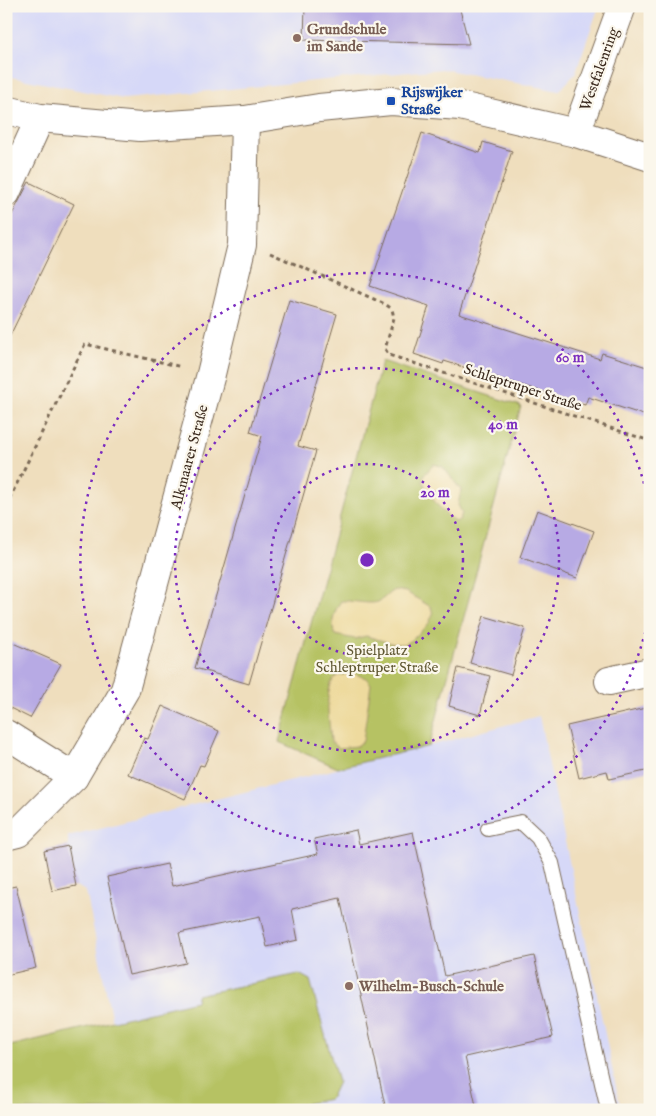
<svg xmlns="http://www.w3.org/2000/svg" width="656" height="1116" viewBox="0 0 656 1116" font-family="'IM FELL English',serif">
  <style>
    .built { fill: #d6d8f8 }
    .green { fill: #b6c263; stroke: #787640 }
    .sand { fill: #eeda9e; stroke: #94825e }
    .building { fill: #b7aae4 }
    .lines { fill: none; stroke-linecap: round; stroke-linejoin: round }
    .service-casing { stroke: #7a6956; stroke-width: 16 }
    .minor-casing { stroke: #7a6956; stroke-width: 30 }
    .path { stroke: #7a6956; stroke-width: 3; stroke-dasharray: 4 4; stroke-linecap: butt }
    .service { stroke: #fff; stroke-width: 14 }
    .minor { stroke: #fff; stroke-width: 28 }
    .ring { fill: none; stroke: #7b2cbf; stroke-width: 2.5; stroke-dasharray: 2.5 5 }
    .education-dot { fill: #8d6e63; stroke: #fbf7ec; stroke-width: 2 }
    .transit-dot { fill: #1a4fb4; stroke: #fbf7ec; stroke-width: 2 }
    .labels { text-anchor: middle; stroke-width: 4.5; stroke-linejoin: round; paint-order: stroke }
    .education-label { font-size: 15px; font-weight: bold; fill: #785e54; stroke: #fbf7ec; text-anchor: start }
    .street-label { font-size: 15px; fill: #3b2a1e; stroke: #fbf7ec }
    .transit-label { font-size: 15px; font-weight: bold; fill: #164399; stroke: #fbf7ec; text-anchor: start }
    .park-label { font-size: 15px; fill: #605833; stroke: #fbf7ec }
    .centre { fill: #7b2cbf; stroke: #fbf7ec; stroke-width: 2.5 }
    .ring-label { font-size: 15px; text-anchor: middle; font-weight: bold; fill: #7b2cbf; stroke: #fbf7ec; stroke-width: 4.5; stroke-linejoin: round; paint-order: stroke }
  </style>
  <rect width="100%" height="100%" fill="#fbf7ec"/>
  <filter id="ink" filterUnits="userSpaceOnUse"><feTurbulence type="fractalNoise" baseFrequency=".02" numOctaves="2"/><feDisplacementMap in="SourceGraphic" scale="10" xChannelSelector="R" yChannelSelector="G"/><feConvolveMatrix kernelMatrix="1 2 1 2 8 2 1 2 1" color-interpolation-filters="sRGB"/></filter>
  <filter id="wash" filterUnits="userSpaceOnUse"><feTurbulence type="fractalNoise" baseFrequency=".0096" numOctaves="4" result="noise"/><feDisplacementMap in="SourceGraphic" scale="20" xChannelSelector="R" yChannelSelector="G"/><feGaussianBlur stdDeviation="1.12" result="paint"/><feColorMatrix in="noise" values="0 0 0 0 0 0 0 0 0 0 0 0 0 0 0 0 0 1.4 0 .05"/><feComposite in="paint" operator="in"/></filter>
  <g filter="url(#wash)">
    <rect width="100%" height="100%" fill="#efdebd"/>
    <g class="built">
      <polygon points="6,6 599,6 575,74 559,91 442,69 124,99 6,76"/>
      <polygon points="539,716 620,1106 618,1110 115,1110 112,1021 86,891 76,886 68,846 68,836 429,746"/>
    </g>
    <g class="green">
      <polygon points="382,361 521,406 429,746 338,768 279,742"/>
      <polygon points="299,974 310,980 338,1082 330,1099 273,1110 172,1110 171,1105 150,1110 6,1110 6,1047 196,1001 197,995"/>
    </g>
    <g class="sand">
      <path d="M434,464L443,467L461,490L458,505L462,513L460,519L456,522C443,515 428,494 423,481L424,475Z"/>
      <path d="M394,590L406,592L431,607L433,614L429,623L412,640L405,644H394L366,636L355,639L335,635C330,623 334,611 341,601C351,600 370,605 378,602C384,599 388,593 394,590Z"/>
      <path d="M353,673L366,678L371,684L363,741L357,746L339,748L331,742C330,723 322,691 336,676Z"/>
    </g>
    <g id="blocks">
      <g class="building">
        <polygon points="305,6 459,6 469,44 304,40"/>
        <polygon points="422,133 480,153 483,142 512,151 459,314 600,359 602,353 650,368 650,417 588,397 585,405 444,361 443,364 414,354 429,306 370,286"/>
        <polygon points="29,182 74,204 6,344 6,226"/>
        <polygon points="289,300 337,314 298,446 316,451 249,684 195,668 262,436 250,432"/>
        <polygon points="537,510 594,531 577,578 520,557"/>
        <polygon points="484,616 525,628 511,675 470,663"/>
        <polygon points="6,640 61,664 30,718 6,706"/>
        <polygon points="458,668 490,676 480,715 449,706"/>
        <polygon points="162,706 219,731 204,766 200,765 185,799 128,774 144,738 148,739"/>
        <polygon points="650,707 650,770 609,779 607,771 579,778 567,726"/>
        <polygon points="356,830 359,844 413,832 445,976 534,956 553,1037 465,1057 477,1110 386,1110 340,898 292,909 298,940 267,947 260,916 179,933 186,963 129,975 107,877 167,864 172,886 318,854 314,839"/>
        <polygon points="68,846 76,886 52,891 44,851"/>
        <polygon points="16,886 36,968 6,975 6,888"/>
      </g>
    </g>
  </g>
  <g filter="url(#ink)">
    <use href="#blocks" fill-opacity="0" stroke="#7a6956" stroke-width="1"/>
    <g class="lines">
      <defs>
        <polyline id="service" points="488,829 521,822 538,838 552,863 608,1110"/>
        <g id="minor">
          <polyline points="6,110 40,118 140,127 245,120 319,108 391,101 460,106 576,133 650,157"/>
          <polyline points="576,133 622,6"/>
          <polyline points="6,193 40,118"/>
          <polyline points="609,681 650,672"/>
          <polyline points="6,734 74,777"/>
          <polyline points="6,836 18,833 74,777 125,690 211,374 242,245 245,120"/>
        </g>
      </defs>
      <use href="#service" class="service-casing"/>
      <use href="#minor" class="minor-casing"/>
      <g class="path">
        <polyline points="270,253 385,304 392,309 394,318 385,349 389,355 650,441"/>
        <polyline points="6,506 85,344 182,367"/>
      </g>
      <use href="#service" class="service"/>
      <use href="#minor" class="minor"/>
    </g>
  </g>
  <g class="ring">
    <circle cx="367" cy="560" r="96"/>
    <circle cx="367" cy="560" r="192"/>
    <path d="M650 610A287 287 0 1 1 650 510"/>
  </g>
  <g class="education-dot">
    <circle cx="297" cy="38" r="5"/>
    <circle cx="349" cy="986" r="5"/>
  </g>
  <rect class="transit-dot" x="386" y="96" width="10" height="10" rx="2.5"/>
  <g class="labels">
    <g class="education-label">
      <text x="307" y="34">Grundschule<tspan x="307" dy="17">im Sande</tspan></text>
      <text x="359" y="991">Wilhelm-Busch-Schule</text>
    </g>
    <g class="street-label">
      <text transform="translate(599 69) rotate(-70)" y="5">Westfalenring</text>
      <text transform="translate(523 387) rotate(18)" y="5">Schleptruper Straße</text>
      <text transform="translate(189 457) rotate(-75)" y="5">Alkmaarer Straße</text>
    </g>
    <g class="transit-label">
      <text x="401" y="97">Rijswijker<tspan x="401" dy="17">Straße</tspan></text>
    </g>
    <g class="park-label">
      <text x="377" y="655">Spielplatz<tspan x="377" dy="17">Schleptruper Straße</tspan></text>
    </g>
  </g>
  <circle cx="367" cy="560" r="8" class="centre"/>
  <g class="ring-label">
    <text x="570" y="362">60 m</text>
    <text x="503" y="429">40 m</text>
    <text x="435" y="497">20 m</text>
  </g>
  <rect width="656" height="1116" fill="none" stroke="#fbf7ec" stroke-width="25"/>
</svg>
